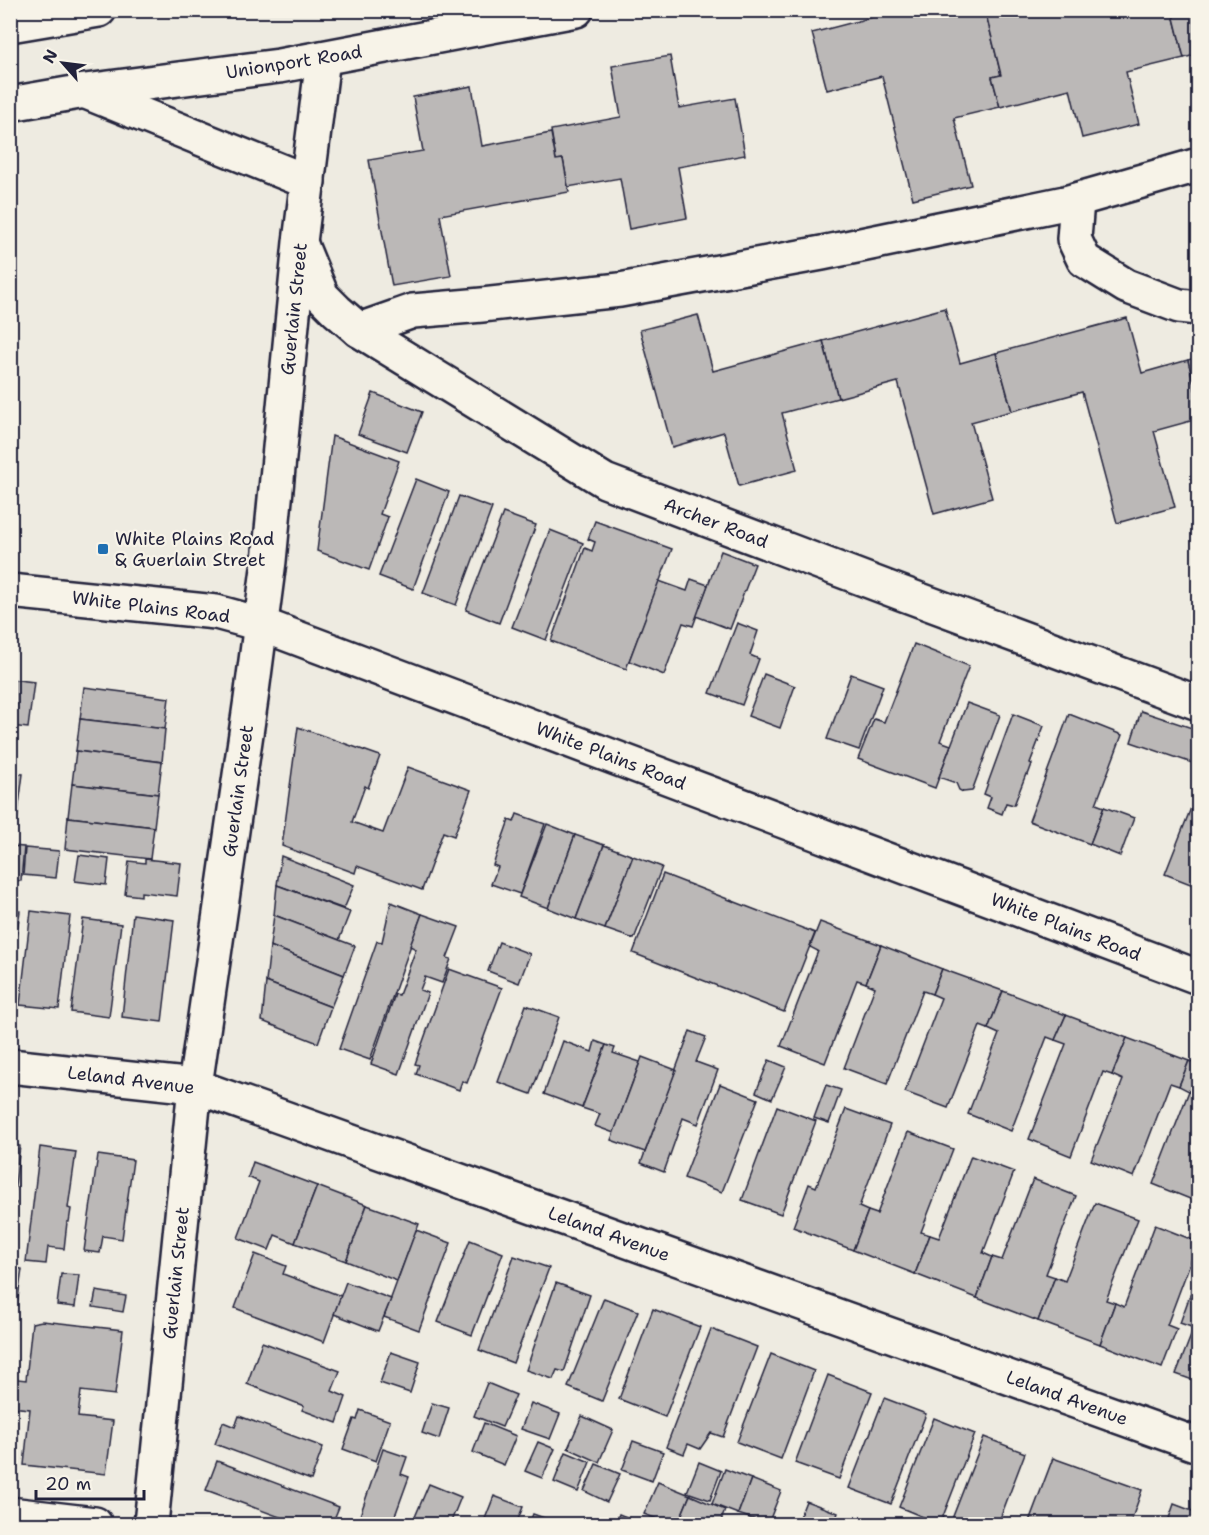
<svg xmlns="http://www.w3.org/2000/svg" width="1209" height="1535" viewBox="0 0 1209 1535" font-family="'Shantell Sans',sans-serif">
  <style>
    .building { fill: #bbb8b7; stroke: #22223b; stroke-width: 1.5 }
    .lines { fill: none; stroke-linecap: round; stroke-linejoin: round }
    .minor-casing { stroke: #22223b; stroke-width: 38 }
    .major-casing { stroke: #22223b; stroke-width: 38 }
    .minor { stroke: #f7f3e8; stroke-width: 33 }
    .major { stroke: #f7f3e8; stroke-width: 33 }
    .poi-dot { fill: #1f6fb2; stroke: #f7f3e8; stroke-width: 2 }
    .labels { text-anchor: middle; stroke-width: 4.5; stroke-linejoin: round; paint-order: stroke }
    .street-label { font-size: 18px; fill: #22223b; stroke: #f7f3e8 }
    .poi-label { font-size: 18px; fill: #22223b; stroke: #f7f3e8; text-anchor: start }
  </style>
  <rect width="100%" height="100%" fill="#eeebe1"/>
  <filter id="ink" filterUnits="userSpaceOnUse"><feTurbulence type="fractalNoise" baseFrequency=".0167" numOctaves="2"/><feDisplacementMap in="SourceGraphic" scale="12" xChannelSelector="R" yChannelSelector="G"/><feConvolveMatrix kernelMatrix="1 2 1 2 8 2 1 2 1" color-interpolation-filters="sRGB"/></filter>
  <g filter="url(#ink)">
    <g class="building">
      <polygon points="900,10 985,10 1001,75 992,77 1000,107 954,118 971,185 913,199 882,76 827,90 812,33"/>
      <polygon points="985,10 1172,10 1184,58 1126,72 1139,124 1082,138 1070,89 1000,107 992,77 1001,75"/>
      <polygon points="1172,10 1198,10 1198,54 1184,58"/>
      <polygon points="670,56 679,108 735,98 745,155 678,167 687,218 629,229 620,178 568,187 563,159 556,160 551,130 621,117 612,66"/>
      <polygon points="472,86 482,146 551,133 556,160 563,159 569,192 440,215 451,276 392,286 369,160 423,151 413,97"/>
      <polygon points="945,308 960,363 996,353 1012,411 971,422 992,498 934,514 898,382 838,398 823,341"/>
      <polygon points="698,315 713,371 823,341 838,398 782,413 797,470 739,486 724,432 672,447 640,330"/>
      <polygon points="1127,318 1142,373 1188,360 1198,400 1198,419 1154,431 1175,507 1117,523 1082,392 1012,411 996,353"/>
      <polygon points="1198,357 1198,400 1188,360"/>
      <polygon points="373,393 422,412 407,452 358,434"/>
      <polygon points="332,436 399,461 380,514 388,517 369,570 317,551"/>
      <polygon points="416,479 449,492 413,589 379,576"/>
      <polygon points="459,496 492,508 456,605 423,593"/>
      <polygon points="503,513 536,525 499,623 466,610"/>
      <polygon points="595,521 672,549 626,669 551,641 585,548 592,551 595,542 588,539"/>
      <polygon points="550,530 583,543 546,640 512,627"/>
      <polygon points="721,551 755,564 730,629 696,616"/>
      <polygon points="691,579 708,585 693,626 683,623 664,675 629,661 659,581 687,591"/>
      <polygon points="737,623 758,631 750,655 759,659 742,705 710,693"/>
      <polygon points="914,644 969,666 940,741 951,745 935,788 858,759 874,719 884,722"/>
      <polygon points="764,674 795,686 780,728 748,716"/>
      <polygon points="851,674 883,686 859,750 827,739"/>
      <polygon points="10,679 34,682 28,728 10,726"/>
      <polygon points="84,687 169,698 165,729 80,719"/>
      <polygon points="967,703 1000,715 972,791 963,792 959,790 956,783 939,777"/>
      <polygon points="1141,711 1198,730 1198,765 1131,742"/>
      <polygon points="1013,714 1044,726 1030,763 1032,764 1028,775 1026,774 1014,805 1006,803 1002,814 987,808 991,797 984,794"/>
      <polygon points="1069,714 1122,735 1096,804 1104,807 1090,844 1029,821"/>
      <polygon points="80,719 165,729 162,762 76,751"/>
      <polygon points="298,727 380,756 368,788 365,786 352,822 383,833 408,767 471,790 454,836 443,832 422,890 357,866 355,873 282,846"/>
      <polygon points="76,751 162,762 158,794 72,784"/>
      <polygon points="10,773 23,774 17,821 10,820"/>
      <polygon points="72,784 158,794 154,827 68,817"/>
      <polygon points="1198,790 1198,887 1165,874"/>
      <polygon points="1104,807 1134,818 1120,856 1090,844"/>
      <polygon points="517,814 545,824 520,894 491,884 498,867 493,865 509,820 514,822"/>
      <polygon points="68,817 154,827 150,859 65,849"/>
      <polygon points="547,824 575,835 548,908 519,897"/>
      <polygon points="575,835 604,845 576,919 548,908"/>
      <polygon points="604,845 633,856 605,929 576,919"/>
      <polygon points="10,846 24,847 21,881 10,880"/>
      <polygon points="25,848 59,851 56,878 23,875"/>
      <polygon points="79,855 109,859 106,885 75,881"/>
      <polygon points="281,856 354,885 344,909 277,885"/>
      <polygon points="633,856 662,867 634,939 605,929"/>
      <polygon points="145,859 181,863 177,896 141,892 141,896 125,894 129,861 145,863"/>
      <polygon points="663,874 815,933 784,1012 633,953"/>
      <polygon points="277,885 350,912 339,940 274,915"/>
      <polygon points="391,902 422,914 370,1060 339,1049 377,941 382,942"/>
      <polygon points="10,909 20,911 10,979"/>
      <polygon points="31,911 70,916 59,1009 20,1005"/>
      <polygon points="133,914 174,920 162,1022 122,1017"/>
      <polygon points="422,914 459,927 447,958 451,959 442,983 425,977 420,990 428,993 399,1074 371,1064 395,994 399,995 416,949 410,946"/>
      <polygon points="274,915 355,946 344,975 270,946"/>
      <polygon points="83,919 121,924 109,1017 71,1012"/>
      <polygon points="820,922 881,945 866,983 857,980 825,1063 781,1046 818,951 810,947"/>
      <polygon points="499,942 530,954 519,983 488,971"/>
      <polygon points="881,945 942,969 932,994 923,991 887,1084 844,1068 875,987 866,983"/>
      <polygon points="270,946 344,975 331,1007 266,982"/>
      <polygon points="449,969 502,988 467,1083 462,1081 459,1090 416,1074 419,1065 415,1064"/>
      <polygon points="942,969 1003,991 988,1029 980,1026 948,1108 905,1092 941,998 932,994"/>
      <polygon points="266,982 331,1007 318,1043 262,1021"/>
      <polygon points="1003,991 1066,1015 1055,1040 1047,1037 1011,1131 968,1114 999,1034 988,1029"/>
      <polygon points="526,1005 559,1017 531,1094 498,1082"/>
      <polygon points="1066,1015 1127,1038 1112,1075 1103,1072 1071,1156 1029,1139 1066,1044 1055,1040"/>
      <polygon points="690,1031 706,1037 696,1062 718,1070 698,1124 683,1118 664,1172 641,1163"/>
      <polygon points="1127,1038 1189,1061 1179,1086 1170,1083 1134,1177 1091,1160 1123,1080 1112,1075"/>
      <polygon points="563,1041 592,1052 595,1041 606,1045 582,1108 544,1094"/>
      <polygon points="606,1045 615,1048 613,1053 640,1062 614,1133 595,1126 600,1114 582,1108"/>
      <polygon points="642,1057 676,1070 645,1152 611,1140"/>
      <polygon points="769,1060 786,1067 772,1099 756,1092"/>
      <polygon points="1189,1061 1198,1065 1198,1192 1195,1201 1153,1184 1189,1091 1179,1086"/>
      <polygon points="720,1084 758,1099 722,1192 684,1178"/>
      <polygon points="826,1085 841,1090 829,1123 814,1118"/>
      <polygon points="777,1106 816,1121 781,1214 742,1200"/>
      <polygon points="846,1109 890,1125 859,1207 868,1211 853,1250 793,1227 809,1184 816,1187"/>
      <polygon points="908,1132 953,1149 921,1232 930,1235 915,1274 853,1250 868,1211 877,1214"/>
      <polygon points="10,1144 20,1146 13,1202 16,1203 15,1206 14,1216 11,1216 10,1222"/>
      <polygon points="40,1147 76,1152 68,1208 71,1209 69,1222 67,1222 64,1249 48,1247 46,1264 26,1262"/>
      <polygon points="98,1155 133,1160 122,1239 103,1236 100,1253 84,1251"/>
      <polygon points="971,1156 1014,1172 983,1253 992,1257 977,1298 915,1274 930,1235 939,1238"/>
      <polygon points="253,1162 317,1186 295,1243 275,1235 269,1250 238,1238 259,1182 248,1177"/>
      <polygon points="1033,1179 1076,1196 1046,1274 1055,1277 1038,1321 977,1298 992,1257 1002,1260"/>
      <polygon points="317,1186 367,1205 346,1261 295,1243"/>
      <polygon points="1095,1203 1138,1219 1106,1300 1115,1303 1100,1344 1038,1321 1055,1277 1065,1281"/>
      <polygon points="367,1205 419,1224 397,1281 346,1261"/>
      <polygon points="1155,1225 1198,1242 1167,1325 1177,1329 1162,1368 1100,1344 1115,1303 1124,1307"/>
      <polygon points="416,1230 451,1243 419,1330 384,1317"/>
      <polygon points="470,1240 503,1253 472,1335 438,1322"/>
      <polygon points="255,1254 286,1266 283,1274 341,1296 324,1342 235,1308"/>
      <polygon points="514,1256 549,1268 513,1363 479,1350"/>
      <polygon points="10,1267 22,1269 17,1305 10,1304"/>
      <polygon points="1198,1273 1198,1382 1176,1374 1194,1328 1180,1323"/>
      <polygon points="61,1274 79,1275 75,1307 57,1305"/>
      <polygon points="346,1282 391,1299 378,1331 334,1314"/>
      <polygon points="556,1283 590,1295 564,1372 557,1370 553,1379 526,1370"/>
      <polygon points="96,1291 126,1296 123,1312 93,1307"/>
      <polygon points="604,1298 638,1311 602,1401 568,1387"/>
      <polygon points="653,1309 700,1327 665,1417 619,1399"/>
      <polygon points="42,1321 123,1330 115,1395 81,1391 78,1417 113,1421 106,1474 24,1465 30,1409 10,1407 10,1378 26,1380 32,1323"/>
      <polygon points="711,1329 757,1347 723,1437 711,1433 700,1449 688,1444 684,1454 666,1447"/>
      <polygon points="262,1342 340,1371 332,1391 346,1397 337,1423 302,1410 304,1406 247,1384"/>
      <polygon points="391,1352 420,1362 410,1393 380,1383"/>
      <polygon points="771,1354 814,1371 781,1459 737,1442"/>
      <polygon points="828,1375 872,1392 839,1479 795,1463"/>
      <polygon points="487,1383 516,1395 502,1427 474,1416"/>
      <polygon points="884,1398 926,1414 891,1504 849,1488"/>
      <polygon points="432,1403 449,1408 439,1439 422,1433"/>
      <polygon points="531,1403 560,1414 550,1439 521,1429"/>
      <polygon points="360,1410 390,1421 376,1461 343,1449 354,1419 357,1420"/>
      <polygon points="239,1416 323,1447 311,1480 215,1444 223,1422 235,1427"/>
      <polygon points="582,1416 613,1430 599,1462 568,1448"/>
      <polygon points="934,1418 975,1434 940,1524 899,1507"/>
      <polygon points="484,1423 516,1436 504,1465 473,1452"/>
      <polygon points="984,1437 1025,1453 998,1524 950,1524"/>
      <polygon points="633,1441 663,1452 652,1481 622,1470"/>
      <polygon points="538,1442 555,1449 542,1478 525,1471"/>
      <polygon points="383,1449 407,1457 401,1474 409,1477 392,1524 357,1524"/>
      <polygon points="566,1452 590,1462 578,1492 554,1482"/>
      <polygon points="1053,1458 1142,1490 1130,1524 1028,1524"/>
      <polygon points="217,1461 339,1507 332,1524 299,1524 206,1490"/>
      <polygon points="699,1462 721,1471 710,1500 687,1492"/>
      <polygon points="596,1464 620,1474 607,1502 584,1491"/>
      <polygon points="725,1469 751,1479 738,1514 712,1504"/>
      <polygon points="751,1479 781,1491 768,1524 738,1514"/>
      <polygon points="658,1482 690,1495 678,1524 670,1524 644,1514"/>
      <polygon points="429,1484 461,1497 450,1524 412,1524"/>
      <polygon points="690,1495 725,1510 720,1524 678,1524"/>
      <polygon points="494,1496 523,1507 516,1524 483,1524"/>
      <polygon points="806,1501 838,1513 834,1524 797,1524"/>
      <polygon points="1174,1504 1198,1513 1198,1524 1167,1524"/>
      <polygon points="533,1514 561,1524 529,1524"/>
      <polygon points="619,1514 639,1522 639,1524 615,1524"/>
    </g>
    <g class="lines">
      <defs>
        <g id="minor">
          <polyline points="10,25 99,10"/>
          <polyline points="86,92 308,182"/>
          <polyline points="10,104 85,91 279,66 576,10"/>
          <polyline points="1077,200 1074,239 1084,260 1126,286 1179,306 1198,308"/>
          <polyline points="301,245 322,296 337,311 359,330 605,481 901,593 1198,703"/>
          <polyline points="359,330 413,311 482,305 620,290 822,253 1065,203 1198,165"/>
          <polyline points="10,1066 195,1086 1198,1445"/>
          <polyline points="10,1514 95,1524"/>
          <polyline points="151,1524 195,1086 251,699 269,561 300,242 323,58"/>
        </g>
        <polyline id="major" points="10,591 216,612 260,624 1198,977"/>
      </defs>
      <use href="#minor" class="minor-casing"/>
      <use href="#major" class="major-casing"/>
      <use href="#minor" class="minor"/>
      <use href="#major" class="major"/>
    </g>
  </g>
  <rect class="poi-dot" x="97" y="543" width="12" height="12" rx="3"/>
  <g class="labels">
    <g class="street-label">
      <text transform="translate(294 62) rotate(-9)" y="6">Unionport Road</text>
      <text transform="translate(294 309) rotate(-84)" y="6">Guerlain Street</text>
      <text transform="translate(716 523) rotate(21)" y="6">Archer Road</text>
      <text transform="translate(151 607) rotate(7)" y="6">White Plains Road</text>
      <text transform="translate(611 756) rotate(21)" y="6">White Plains Road</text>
      <text transform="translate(238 791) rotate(-82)" y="6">Guerlain Street</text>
      <text transform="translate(1066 927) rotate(21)" y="6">White Plains Road</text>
      <text transform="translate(131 1080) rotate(7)" y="6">Leland Avenue</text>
      <text transform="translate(609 1234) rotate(20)" y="6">Leland Avenue</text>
      <text transform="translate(176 1273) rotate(-84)" y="6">Guerlain Street</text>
      <text transform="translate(1067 1398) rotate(20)" y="6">Leland Avenue</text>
    </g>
    <g class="poi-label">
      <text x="115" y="545">White Plains Road<tspan x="115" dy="21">&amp; Guerlain Street</tspan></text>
    </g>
  </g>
  <rect width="1209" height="1535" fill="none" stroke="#f7f3e8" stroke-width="36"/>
  <rect x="18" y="18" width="1173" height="1499" fill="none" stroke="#22223b" stroke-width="2" filter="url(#ink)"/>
  <g transform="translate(63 63) rotate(298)" stroke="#f7f3e8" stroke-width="4.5" paint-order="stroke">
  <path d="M0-4.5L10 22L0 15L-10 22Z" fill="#22223b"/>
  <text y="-9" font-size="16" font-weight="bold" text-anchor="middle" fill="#22223b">N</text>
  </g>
  <path d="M36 1490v9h108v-9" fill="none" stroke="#22223b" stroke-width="3"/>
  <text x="45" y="1490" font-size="18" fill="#22223b" stroke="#f7f3e8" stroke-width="4.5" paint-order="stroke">20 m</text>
</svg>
